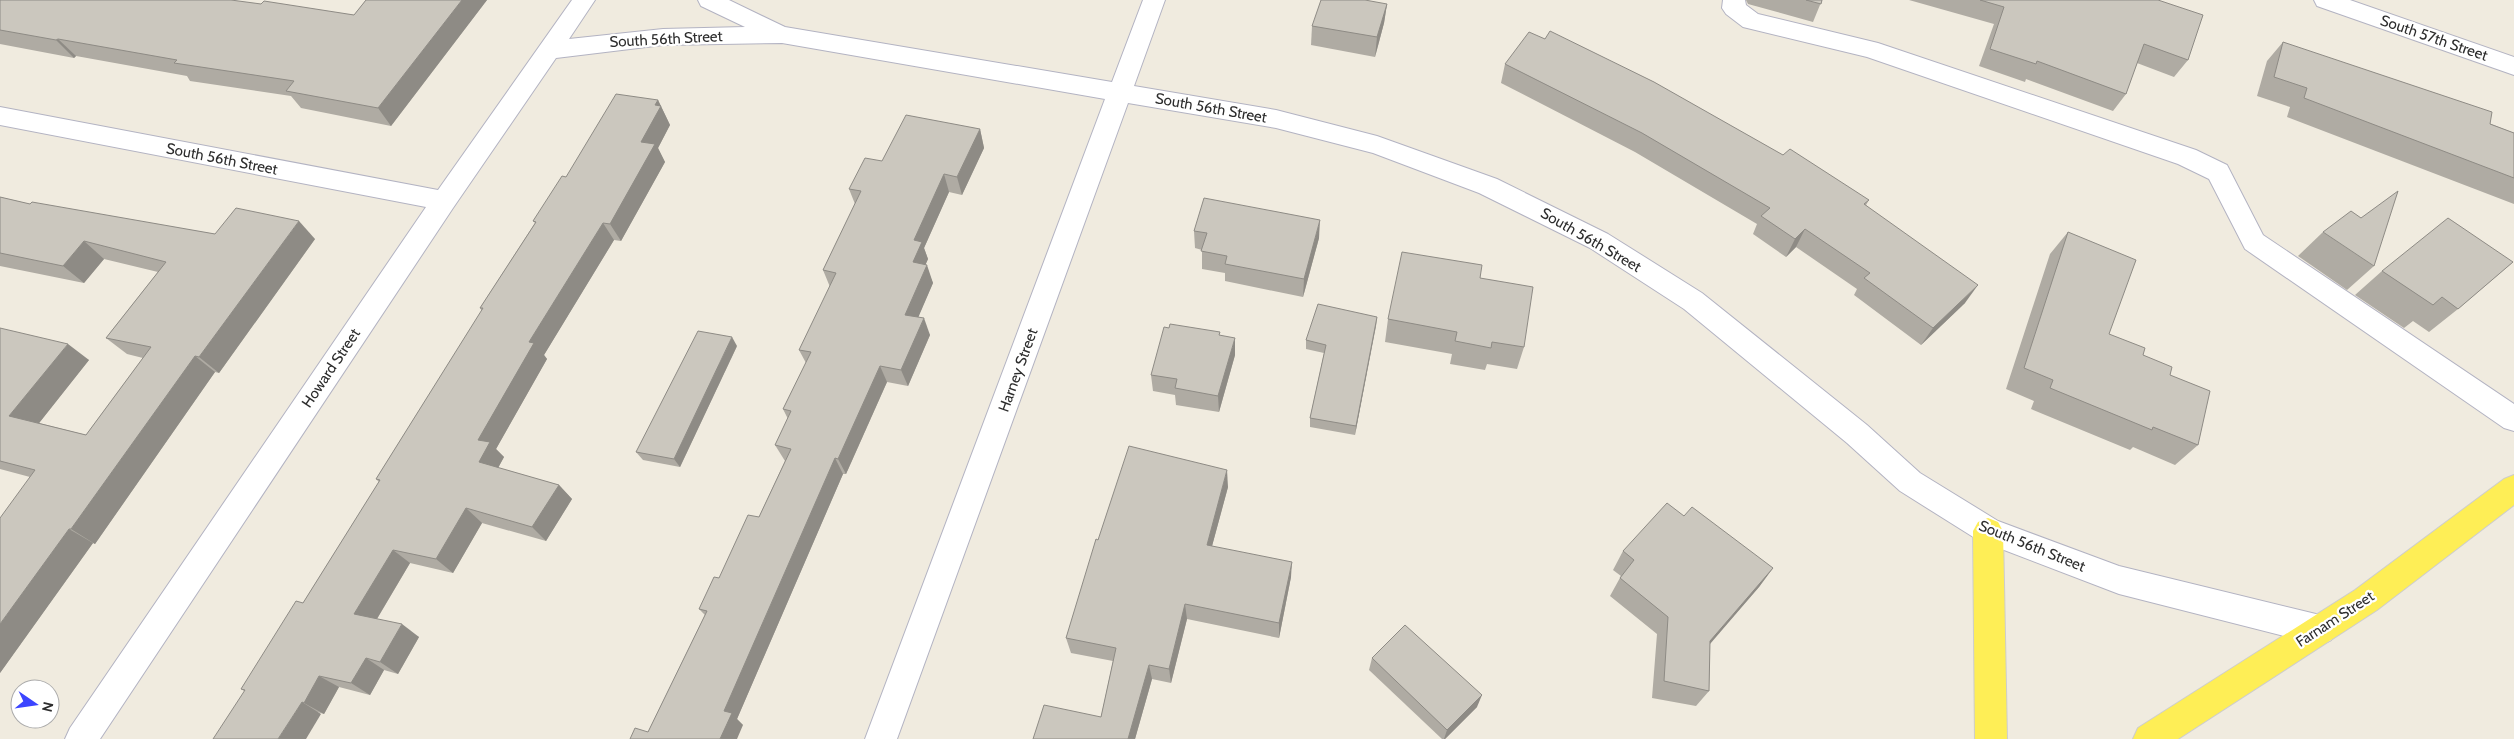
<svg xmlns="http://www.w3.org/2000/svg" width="2514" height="739" viewBox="0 0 2514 739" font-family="Cabin,sans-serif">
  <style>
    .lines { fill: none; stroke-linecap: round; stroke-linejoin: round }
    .minor-casing { stroke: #b3b3c2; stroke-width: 2 }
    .major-casing { stroke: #cdcdcd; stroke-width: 2 }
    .minor { fill: #fff; fill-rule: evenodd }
    .major { fill: #feee56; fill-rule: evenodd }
    .wall { fill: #afaba3 }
    .shaded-wall { fill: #8e8b85 }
    .building { fill: #cbc7be; stroke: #8e8b85 }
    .labels { text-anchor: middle; stroke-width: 4.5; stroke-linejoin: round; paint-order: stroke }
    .street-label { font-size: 15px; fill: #2d2d2d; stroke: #fff }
  </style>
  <rect width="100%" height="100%" fill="#f0ebdf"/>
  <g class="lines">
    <defs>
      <g id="minor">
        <polygon points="572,0 595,0 569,39 663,29 745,27 701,6 698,0 729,0 785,27 1112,82 1143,0 1165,0 1134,86 1276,110 1377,136 1497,179 1608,234 1702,293 1867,425 1920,473 1998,521 2119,566 2320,615 2331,620 2335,630 2331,640 2320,645 2119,594 1978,540 1900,491 1847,443 1684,309 1590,248 1479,193 1373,153 1276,128 1128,103 897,739 865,739 1105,99 782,43 663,45 556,58 453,208 100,739 65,739 70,728 426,207 0,125 0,107 438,190"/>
        <polygon points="1723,0 1745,0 1746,5 1758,14 1878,43 2196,150 2227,165 2263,235 2514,404 2514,431 2504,428 2245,249 2209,179 2178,164 1867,57 1743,27 1726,14 1722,8"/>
        <polygon points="2314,0 2350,0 2514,57 2514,75 2317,6"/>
      </g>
      <g id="major">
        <polygon points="2514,475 2514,505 2377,610 2178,739 2133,739 2138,728 2355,590 2504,479"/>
        <polygon points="1988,518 1998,522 2003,531 2007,739 1975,739 1973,531 1978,522"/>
      </g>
    </defs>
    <use href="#minor" class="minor-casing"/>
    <use href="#major" class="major-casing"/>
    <use href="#minor" class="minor"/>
    <use href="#major" class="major"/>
  </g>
  <g class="wall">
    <polygon points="0,0 261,4 354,15 366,0 487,0 391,126 301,108 291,96 190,81 187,76 76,56 74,58 0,44"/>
    <polygon points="1746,0 1822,0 1813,22 1748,4"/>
    <polygon points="1909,0 2158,0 2188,60 2174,77 2137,63 2126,94 2113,111 2026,79 2025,82 1979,66 1994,24"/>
    <polygon points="1387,4 1384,23 1375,57 1311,45 1312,26"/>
    <polygon points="2283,42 2514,133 2514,204 2287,117 2290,107 2257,96 2267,61"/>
    <polygon points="1505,64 1783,155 1869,200 1866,205 1965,303 1921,345 1854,295 1857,289 1796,247 1786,257 1753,234 1757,224 1635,152 1501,83"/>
    <polygon points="658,100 670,125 658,148 665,162 621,241 614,240 544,355 547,359 496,449 504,457 498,468 559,485 572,499 546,541 482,523 453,573 410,563 377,619 419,637 398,674 384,670 370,695 339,687 324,714 244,691 241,689 303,603 379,482 376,479 482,311 480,308 535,223 533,221 566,177"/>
    <polygon points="980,129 984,148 962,195 949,192 924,248 928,259 925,265 933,283 918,317 930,335 908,386 887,382 846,474 843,474 737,719 743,725 648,732 705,615 699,609 759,517 785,461 775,445 788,419 783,409 806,363 799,350 830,287 823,270 855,204 849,189 882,161"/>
    <polygon points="0,197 30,204 215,234 315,239 219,373 215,372 95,544 93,543 0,673 30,477 0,469 0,328 89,360 39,423 86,435 143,358 127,354 106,338 158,272 104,259 84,283 0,266"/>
    <polygon points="1194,231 1319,238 1303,297 1225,281 1225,273 1202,269 1202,250 1195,248"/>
    <polygon points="2068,232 2109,334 2143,355 2170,375 2198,445 2175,465 2133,447 2130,450 2031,409 2034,401 2006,389 2050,254"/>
    <polygon points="2323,232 2374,266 2347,290 2298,256"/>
    <polygon points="2513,262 2458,309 2429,332 2413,321 2404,328 2355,295 2382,271"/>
    <polygon points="1480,278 1524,347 1517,369 1487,364 1485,370 1450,364 1452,354 1385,342 1388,319"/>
    <polygon points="1377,317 1355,435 1310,427 1310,418 1324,353 1306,349 1306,340"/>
    <polygon points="1220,336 1235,355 1219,412 1176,405 1175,395 1153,391 1151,375"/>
    <polygon points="737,346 680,467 643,460 636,452"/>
    <polygon points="1228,487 1212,546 1291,577 1279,638 1187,619 1171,683 1152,679 1135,739 1033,739 1101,717 1113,661 1071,653 1066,638 1098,540"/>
    <polygon points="1684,516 1773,568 1759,587 1710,643 1709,691 1696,706 1652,698 1657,634 1610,596 1621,576 1613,570 1623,551"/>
    <polygon points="1372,658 1477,707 1445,739 1442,739 1369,670"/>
  </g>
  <g class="shaded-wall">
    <polygon points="462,0 487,0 391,126 378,108"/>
    <polygon points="1387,4 1384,23 1375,57 1377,37"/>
    <polygon points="58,39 76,56 74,58 56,40"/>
    <polygon points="658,100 670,125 658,148 665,162 621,241 610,224 641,142 655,105"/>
    <polygon points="980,129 984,148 962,195 957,177"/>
    <polygon points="944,174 949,192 924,248 928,259 919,280 913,262 914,240"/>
    <polygon points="1320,220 1319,238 1303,297 1304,279"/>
    <polygon points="299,221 315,239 219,373 199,357"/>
    <polygon points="603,223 614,240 544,355 547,359 496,449 504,457 493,477 479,462 478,440 529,342"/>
    <polygon points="1805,229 1796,247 1786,257 1795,239"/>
    <polygon points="84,241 104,259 84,283 63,266"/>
    <polygon points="927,265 933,283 912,332 905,315"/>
    <polygon points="1978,285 1965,303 1921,345 1933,328"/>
    <polygon points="1377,317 1376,326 1355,435 1356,426"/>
    <polygon points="924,318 930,335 908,386 901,370"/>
    <polygon points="732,337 737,346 680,467 674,459"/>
    <polygon points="1235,338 1235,355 1219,412 1218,396"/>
    <polygon points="68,344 89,360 32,432 9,416"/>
    <polygon points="195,356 215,372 95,544 71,529"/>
    <polygon points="880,366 887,382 846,474 838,459"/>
    <polygon points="835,458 843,474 737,719 743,725 737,739 720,739 724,711"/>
    <polygon points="1227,470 1228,487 1208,561 1207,545"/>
    <polygon points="559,485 572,499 546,541 532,527"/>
    <polygon points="466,508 482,523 453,573 436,559"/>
    <polygon points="69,529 93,543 0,673 0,624"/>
    <polygon points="393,550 410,563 372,627 354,614"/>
    <polygon points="1292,562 1291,577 1279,638 1279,623"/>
    <polygon points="1773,568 1759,587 1698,658 1710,641"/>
    <polygon points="1185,604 1187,619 1171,683 1169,669"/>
    <polygon points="402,624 419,637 398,674 380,662"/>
    <polygon points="366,658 384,670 370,695 351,683"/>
    <polygon points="1149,665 1152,679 1135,739 1128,739"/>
    <polygon points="319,676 339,687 324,714 304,703"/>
    <polygon points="1482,695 1477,707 1445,739 1444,739 1447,730"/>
    <polygon points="302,702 321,714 306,739 278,739"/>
  </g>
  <g class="building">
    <polygon points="0,0 231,0 261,4 264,1 354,15 366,0 462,0 378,108 286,91 294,81 174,63 177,60 58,39 56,40 0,30"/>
    <polygon points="1321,0 1365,0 1387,4 1377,37 1312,26"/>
    <polygon points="1806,0 1822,0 1821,4"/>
    <polygon points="1980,0 2158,0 2203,15 2188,60 2144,44 2126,94 2037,61 2036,64 1990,49 2004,7"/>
    <polygon points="1550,31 1654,82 1783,155 1790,149 1869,200 1864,204 1978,285 1933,328 1864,278 1870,273 1805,229 1795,239 1761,216 1770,208 1642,133 1505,64 1529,32 1545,39"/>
    <polygon points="2283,42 2492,112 2490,124 2514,133 2514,178 2304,98 2307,88 2274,77"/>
    <polygon points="616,94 658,100 655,105 661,106 641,142 655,144 610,224 603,223 529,342 534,343 478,440 490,442 479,462 559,485 532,527 466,508 436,559 393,550 354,614 402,624 380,662 366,658 351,683 319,676 304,703 302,702 278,739 213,739 245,690 241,689 296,601 303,603 380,480 376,479 483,308 480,308 536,222 533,221 562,176 566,177"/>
    <polygon points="906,115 980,129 957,177 944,174 914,240 922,242 913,262 927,265 905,315 924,318 901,370 880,366 838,459 835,458 724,711 732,713 720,739 630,739 635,728 648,732 707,611 699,609 714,577 719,578 748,515 759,517 791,449 775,445 791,411 783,409 811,352 799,350 836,273 823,270 861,191 849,189 865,158 882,161"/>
    <polygon points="2398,191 2374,266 2323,232 2351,211 2361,218"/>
    <polygon points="0,197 30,204 32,202 215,234 236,208 299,221 199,357 195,356 71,529 69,529 0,624 0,518 35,470 0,461 0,328 68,344 9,416 86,435 151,347 106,338 166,262 84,241 63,266 0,253"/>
    <polygon points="1204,198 1320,220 1304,279 1225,264 1227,256 1201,251 1207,233 1194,231"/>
    <polygon points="2448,218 2513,262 2458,309 2442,297 2433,305 2382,271"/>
    <polygon points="2068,232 2136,260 2109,334 2145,348 2143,355 2172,367 2170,375 2210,391 2198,445 2153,427 2152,430 2050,388 2053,380 2024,368"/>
    <polygon points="1402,252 1482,265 1480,278 1533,287 1524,347 1492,342 1491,348 1455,341 1457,332 1388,319"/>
    <polygon points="1318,304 1377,317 1356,426 1310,418 1326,345 1306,340"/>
    <polygon points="1170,324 1220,332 1219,335 1235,338 1218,396 1175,388 1177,379 1151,375 1164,327 1169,328"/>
    <polygon points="698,331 732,337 674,459 636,452"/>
    <polygon points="1129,446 1227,470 1207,545 1292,562 1279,623 1185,604 1169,669 1149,665 1128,739 1033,739 1044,705 1101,717 1116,648 1066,638 1096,539 1098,540"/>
    <polygon points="1667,503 1684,516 1692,507 1773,568 1710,641 1709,691 1664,681 1668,617 1620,578 1634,560 1623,551"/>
    <polygon points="1405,625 1482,695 1447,730 1372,658"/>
  </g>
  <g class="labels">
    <g class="street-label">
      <text transform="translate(2434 38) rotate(19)" y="5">South 57th Street</text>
      <text transform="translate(666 39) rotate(-3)" y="5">South 56th Street</text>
      <text transform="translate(1211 108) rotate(10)" y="5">South 56th Street</text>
      <text transform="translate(222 159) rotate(11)" y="5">South 56th Street</text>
      <text transform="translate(1591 240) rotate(30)" y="5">South 56th Street</text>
      <text transform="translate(331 368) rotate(-56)" y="5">Howard Street</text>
      <text transform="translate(1018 370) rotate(-70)" y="5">Harney Street</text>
      <text transform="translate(2032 546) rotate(22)" y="5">South 56th Street</text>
      <text transform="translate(2335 619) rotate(-33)" y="5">Farnam Street</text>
    </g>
  </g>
  <g transform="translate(35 704) rotate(103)"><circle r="24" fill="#ffffff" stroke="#ababab"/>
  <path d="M0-4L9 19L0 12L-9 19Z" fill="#3c45ff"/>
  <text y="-8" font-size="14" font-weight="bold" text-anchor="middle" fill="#2d2d2d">N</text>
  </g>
</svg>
